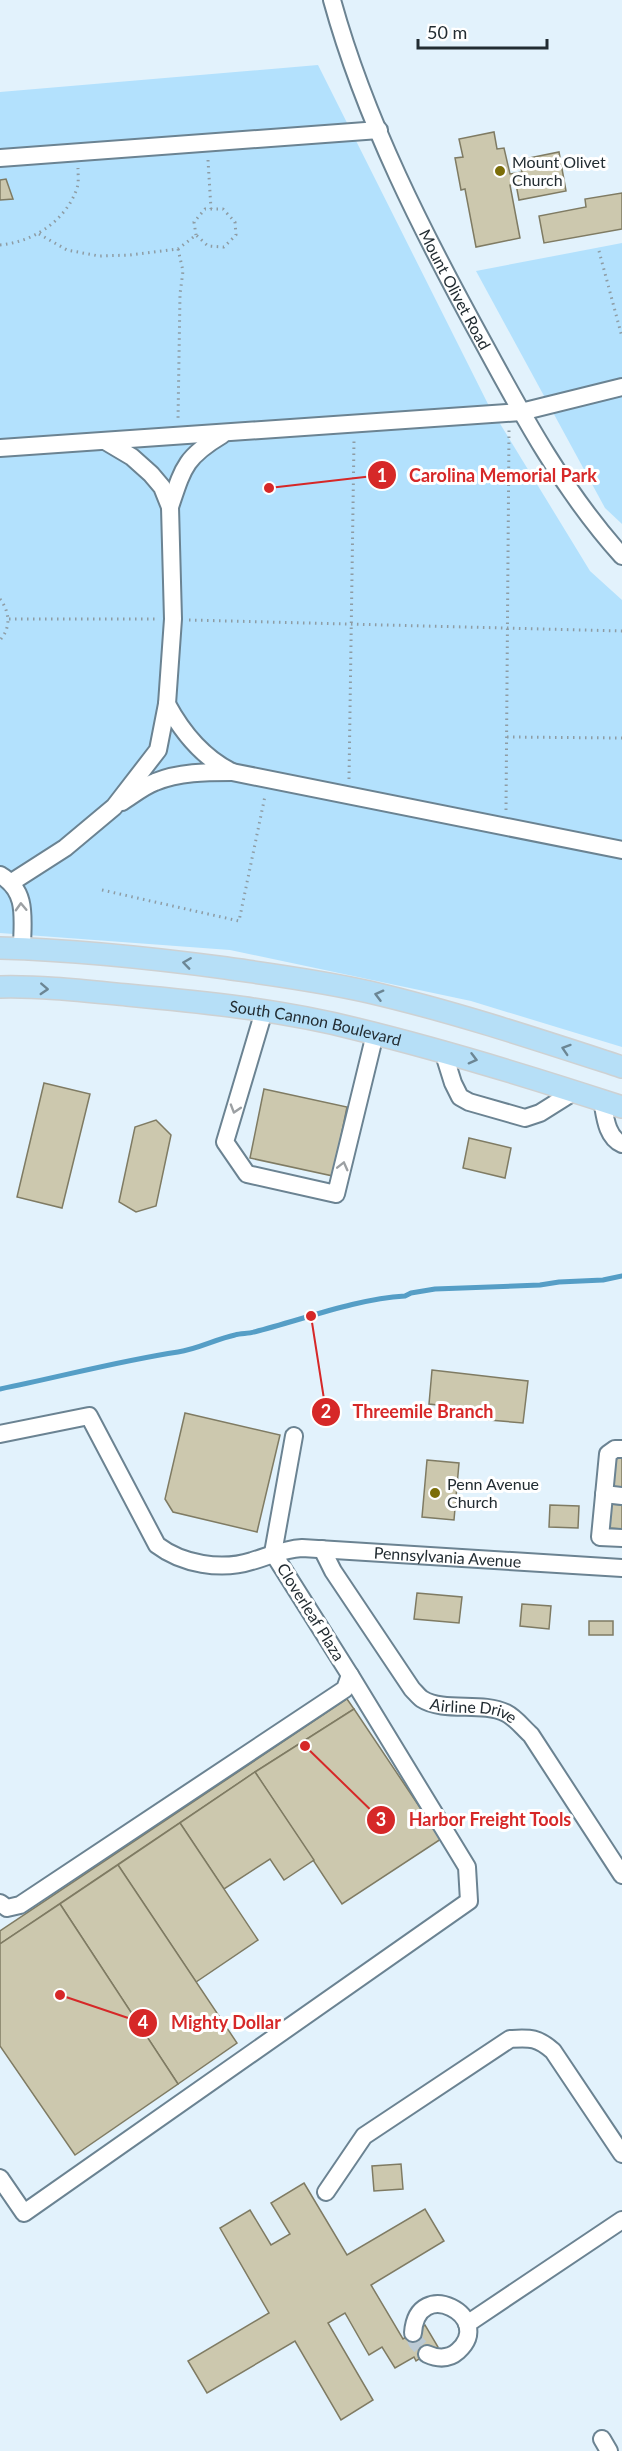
<svg xmlns="http://www.w3.org/2000/svg" width="622" height="2451" viewBox="0 0 622 2451" font-family="Lato,sans-serif">
  <style>
    .green { fill: #b3e1fd }
    .lines { fill: none; stroke-linecap: round; stroke-linejoin: round }
    .stream { stroke: #559ec6; stroke-width: 5 }
    .building { fill: #ccc8ae; stroke: #7f7b63; stroke-width: 1.5 }
    .minor-tunnel { stroke: #bccad4; stroke-width: 16; stroke-dasharray: 16 8; stroke-linecap: butt }
    .minor-casing { stroke: #6b8392; stroke-width: 20 }
    .major-casing { stroke: #ced1d2; stroke-width: 24 }
    .path { stroke: #8e9ca4; stroke-width: 3; stroke-dasharray: 1.5 4.5; stroke-linecap: butt }
    .minor { stroke: #fff; stroke-width: 16 }
    .major { stroke: #b6dff7; stroke-width: 21 }
    .oneway { stroke: #9ca0a3 }
    .oneway2 { stroke: #6c8694 }
    .poi-dot { fill: #7b6d08; stroke: #fff; stroke-width: 2 }
    .labels { text-anchor: middle; stroke-width: 6; stroke-linejoin: round; paint-order: stroke }
    .poi-label { font-size: 16px; fill: #222c32; stroke: #fff; text-anchor: start }
    .street-label { font-size: 16px; fill: #222c32; stroke: #fff }
    .leader { fill: none; stroke: #d62828; stroke-width: 2 }
    .callout-dot { fill: #d62828; stroke: #fff; stroke-width: 2 }
    .mark-label { font-size: 18px; text-anchor: middle; font-weight: bold; fill: #fff }
    .callout-label { font-size: 18px; text-anchor: middle; font-weight: bold; fill: #d62828; stroke: #fff; stroke-width: 6; stroke-linejoin: round; paint-order: stroke }
  </style>
  <rect width="100%" height="100%" fill="#e2f2fc"/>
  <g class="green">
    <polygon points="318,65 488,404 590,571 622,600 622,1047 471,1001 230,950 0,933 0,92"/>
    <polygon points="622,243 622,524 605,508 476,271"/>
  </g>
  <g class="lines">
    <path class="stream" d="M0,1389C60,1377 118,1361 178,1352C198,1349 216,1339 235,1335C241,1333 248,1334 254,1332C302,1320 355,1299 405,1296L411,1293L435,1289L540,1285L559,1282L603,1280L622,1276"/>
  </g>
  <g class="building">
    <polygon points="494,132 497,149 504,148 510,174 522,172 519,160 559,152 566,191 519,200 516,184 510,185 520,238 476,247 465,189 461,190 455,158 463,157 459,139"/>
    <polygon points="6,179 13,199 0,200 0,180"/>
    <polygon points="622,193 622,229 544,243 539,216 586,207 585,199"/>
    <polygon points="44,1083 90,1094 62,1208 17,1197"/>
    <polygon points="264,1089 347,1107 333,1176 250,1158"/>
    <polygon points="156,1120 171,1135 156,1206 136,1212 119,1202 135,1127"/>
    <polygon points="469,1138 511,1148 505,1178 463,1168"/>
    <polygon points="432,1370 528,1381 523,1423 489,1420 490,1411 429,1404"/>
    <polygon points="185,1413 280,1435 257,1532 173,1512 165,1499"/>
    <polygon points="614,1457 622,1457 622,1490 612,1489"/>
    <polygon points="427,1460 459,1463 454,1520 422,1517"/>
    <polygon points="611,1504 622,1505 622,1529 609,1528"/>
    <polygon points="550,1505 579,1506 578,1528 549,1527"/>
    <polygon points="417,1593 462,1597 459,1623 414,1619"/>
    <polygon points="522,1604 551,1606 549,1629 520,1626"/>
    <rect x="589" y="1621" width="24" height="14"/>
    <polygon points="347,1699 354,1709 255,1772 0,1944 0,1931"/>
    <polygon points="354,1709 441,1839 342,1904 255,1772"/>
    <polygon points="255,1772 314,1860 284,1880 270,1859 224,1889 180,1823"/>
    <polygon points="180,1823 258,1940 196,1982 118,1865"/>
    <polygon points="118,1865 237,2043 178,2084 60,1904"/>
    <polygon points="60,1904 178,2084 75,2155 0,2046 0,1944"/>
    <polygon points="401,2164 403,2189 374,2191 372,2166"/>
    <polygon points="304,2183 347,2255 425,2209 444,2241 371,2285 403,2339 425,2325 438,2347 416,2361 414,2357 395,2368 382,2347 369,2355 345,2313 328,2323 373,2400 341,2420 295,2341 207,2393 188,2361 269,2313 220,2228 250,2210 271,2245 290,2234 271,2203"/>
  </g>
  <g class="lines">
    <polyline class="minor-tunnel" points="413,2333 416,2342 427,2354"/>
    <defs>
      <g id="minor">
        <path id="s1" d="M332,0C365,120 424,235 484,344C524,418 565,493 622,556"/>
        <polyline points="0,158 379,130"/>
        <polyline points="0,448 521,412 622,387"/>
        <path d="M170,507C183,468 185,457 222,435"/>
        <polyline points="232,772 622,850"/>
        <path d="M122,802C133,795 144,786 155,782C179,772 206,772 232,772C204,758 182,732 167,704"/>
        <path d="M0,875C29,892 22,920 22,949"/>
        <polyline points="12,882 65,848 114,807 158,750 167,704 173,619 170,507 162,487 151,474 132,457 105,441"/>
        <polyline points="264,1011 225,1142 247,1174 336,1194 375,1034"/>
        <polyline points="443,1051 453,1083 460,1097 469,1102 525,1118 540,1113 575,1091"/>
        <path d="M602,1100C605,1115 606,1137 622,1144"/>
        <path id="s2" d="M0,1434L89,1416L157,1545C182,1564 221,1571 252,1561C269,1556 284,1549 302,1548L622,1568"/>
        <polyline points="622,1449 615,1449 608,1454 600,1537 622,1538"/>
        <polyline points="604,1494 622,1496"/>
        <path id="s3" d="M322,1549L333,1571L412,1689C415,1692 419,1697 422,1699C444,1713 482,1701 506,1713C516,1718 523,1728 531,1735L622,1875"/>
        <polyline points="273,1553 294,1436"/>
        <polyline points="0,1903 7,1908 20,1905 345,1689 350,1675 273,1553"/>
        <polyline points="0,2178 24,2213 469,1901 467,1867 350,1675"/>
        <path d="M326,2192L364,2136L510,2039C530,2038 537,2037 553,2051L622,2154"/>
        <polyline points="467,2324 622,2220"/>
        <path d="M413,2333C417,2275 496,2317 458,2351C449,2359 438,2359 427,2354"/>
        <polyline points="602,2439 609,2451"/>
      </g>
      <g id="major">
        <path d="M0,948C76,950 151,958 226,968C274,975 322,981 369,992C455,1012 539,1040 622,1067"/>
        <path id="s4" d="M0,987C42,986 85,991 127,995C203,1002 281,1010 356,1029C446,1051 534,1078 622,1107"/>
      </g>
    </defs>
    <use href="#minor" class="minor-casing"/>
    <use href="#major" class="major-casing"/>
    <g class="path">
      <polyline points="208,160 211,209"/>
      <polyline points="39,234 67,250 99,256 130,255 178,249 196,235 208,246 224,247 236,235 235,222 223,209 205,209 194,222 196,235"/>
      <path d="M0,245C33,242 66,221 77,188C79,182 78,174 78,168"/>
      <polyline points="178,249 183,271 180,294 178,420"/>
      <polyline points="599,251 622,337"/>
      <path d="M0,599C10,612 11,628 0,640"/>
      <polyline points="9,619 158,619"/>
      <polyline points="189,620 622,631"/>
      <polyline points="507,737 622,738"/>
      <polyline points="349,779 354,440"/>
      <polyline points="506,810 509,430"/>
      <polyline points="102,890 239,921 265,796"/>
    </g>
    <use href="#minor" class="minor"/>
    <use href="#major" class="major"/>
  </g>
  <defs><path id="oneway-chevron" d="M-2-3.5L2.5 0L-2 3.5" fill="none" stroke-width="1.6" stroke-linecap="round" stroke-linejoin="round" transform="scale(1.5)"/></defs>
  <g class="oneway">
    <use href="#oneway-chevron" transform="translate(21 907) rotate(-92)"/>
    <use href="#oneway-chevron" transform="translate(235 1109) rotate(107)"/>
    <use href="#oneway-chevron" transform="translate(343 1166) rotate(-76)"/>
  </g>
  <g class="oneway2">
    <use href="#oneway-chevron" transform="translate(187 963) rotate(-172)"/>
    <use href="#oneway-chevron" transform="translate(44 989) rotate(3)"/>
    <use href="#oneway-chevron" transform="translate(379 995) rotate(-165)"/>
    <use href="#oneway-chevron" transform="translate(566 1049) rotate(-162)"/>
    <use href="#oneway-chevron" transform="translate(473 1059) rotate(15)"/>
  </g>
  <g class="poi-dot">
    <circle cx="500" cy="171" r="6"/>
    <circle cx="435" cy="1493" r="6"/>
  </g>
  <g class="labels">
    <g class="poi-label">
      <text x="512" y="168">Mount Olivet<tspan x="512" dy="18">Church</tspan></text>
      <text x="447" y="1490">Penn Avenue<tspan x="447" dy="18">Church</tspan></text>
    </g>
    <g class="street-label">
      <text dy="6" stroke="none"><textPath href="#s1" startOffset="315">Mount Olivet Road</textPath></text>
      <text dy="6" stroke="none"><textPath href="#s4" startOffset="318">South Cannon Boulevard</textPath></text>
      <text dy="6" stroke="none"><textPath href="#s2" startOffset="534">Pennsylvania Avenue</textPath></text>
      <text transform="translate(311 1612) rotate(58)" y="6">Cloverleaf Plaza</text>
      <text dy="6" stroke="none"><textPath href="#s3" startOffset="234">Airline Drive</textPath></text>
    </g>
  </g>
  <path class="leader" d="M269 488L382 475M311 1316L326 1412M305 1746L381 1820M60 1995L143 2023"/>
  <g class="callout-dot">
    <circle cx="269" cy="488" r="6"/>
    <circle cx="311" cy="1316" r="6"/>
    <circle cx="305" cy="1746" r="6"/>
    <circle cx="60" cy="1995" r="6"/>
    <circle cx="382" cy="475" r="15"/>
    <circle cx="326" cy="1412" r="15"/>
    <circle cx="381" cy="1820" r="15"/>
    <circle cx="143" cy="2023" r="15"/>
  </g>
  <g class="mark-label">
    <text x="382" y="482">1</text>
    <text x="326" y="1418">2</text>
    <text x="381" y="1826">3</text>
    <text x="143" y="2029">4</text>
  </g>
  <g class="callout-label">
    <text x="503" y="482">Carolina Memorial Park</text>
    <text x="423" y="1418">Threemile Branch</text>
    <text x="490" y="1826">Harbor Freight Tools</text>
    <text x="226" y="2029">Mighty Dollar</text>
  </g>
  <path d="M418 39v9h129v-9" fill="none" stroke="#222c32" stroke-width="3"/>
  <text x="427" y="39" font-size="18" fill="#222c32" stroke="#ffffff" stroke-width="4.5" paint-order="stroke">50 m</text>
</svg>
